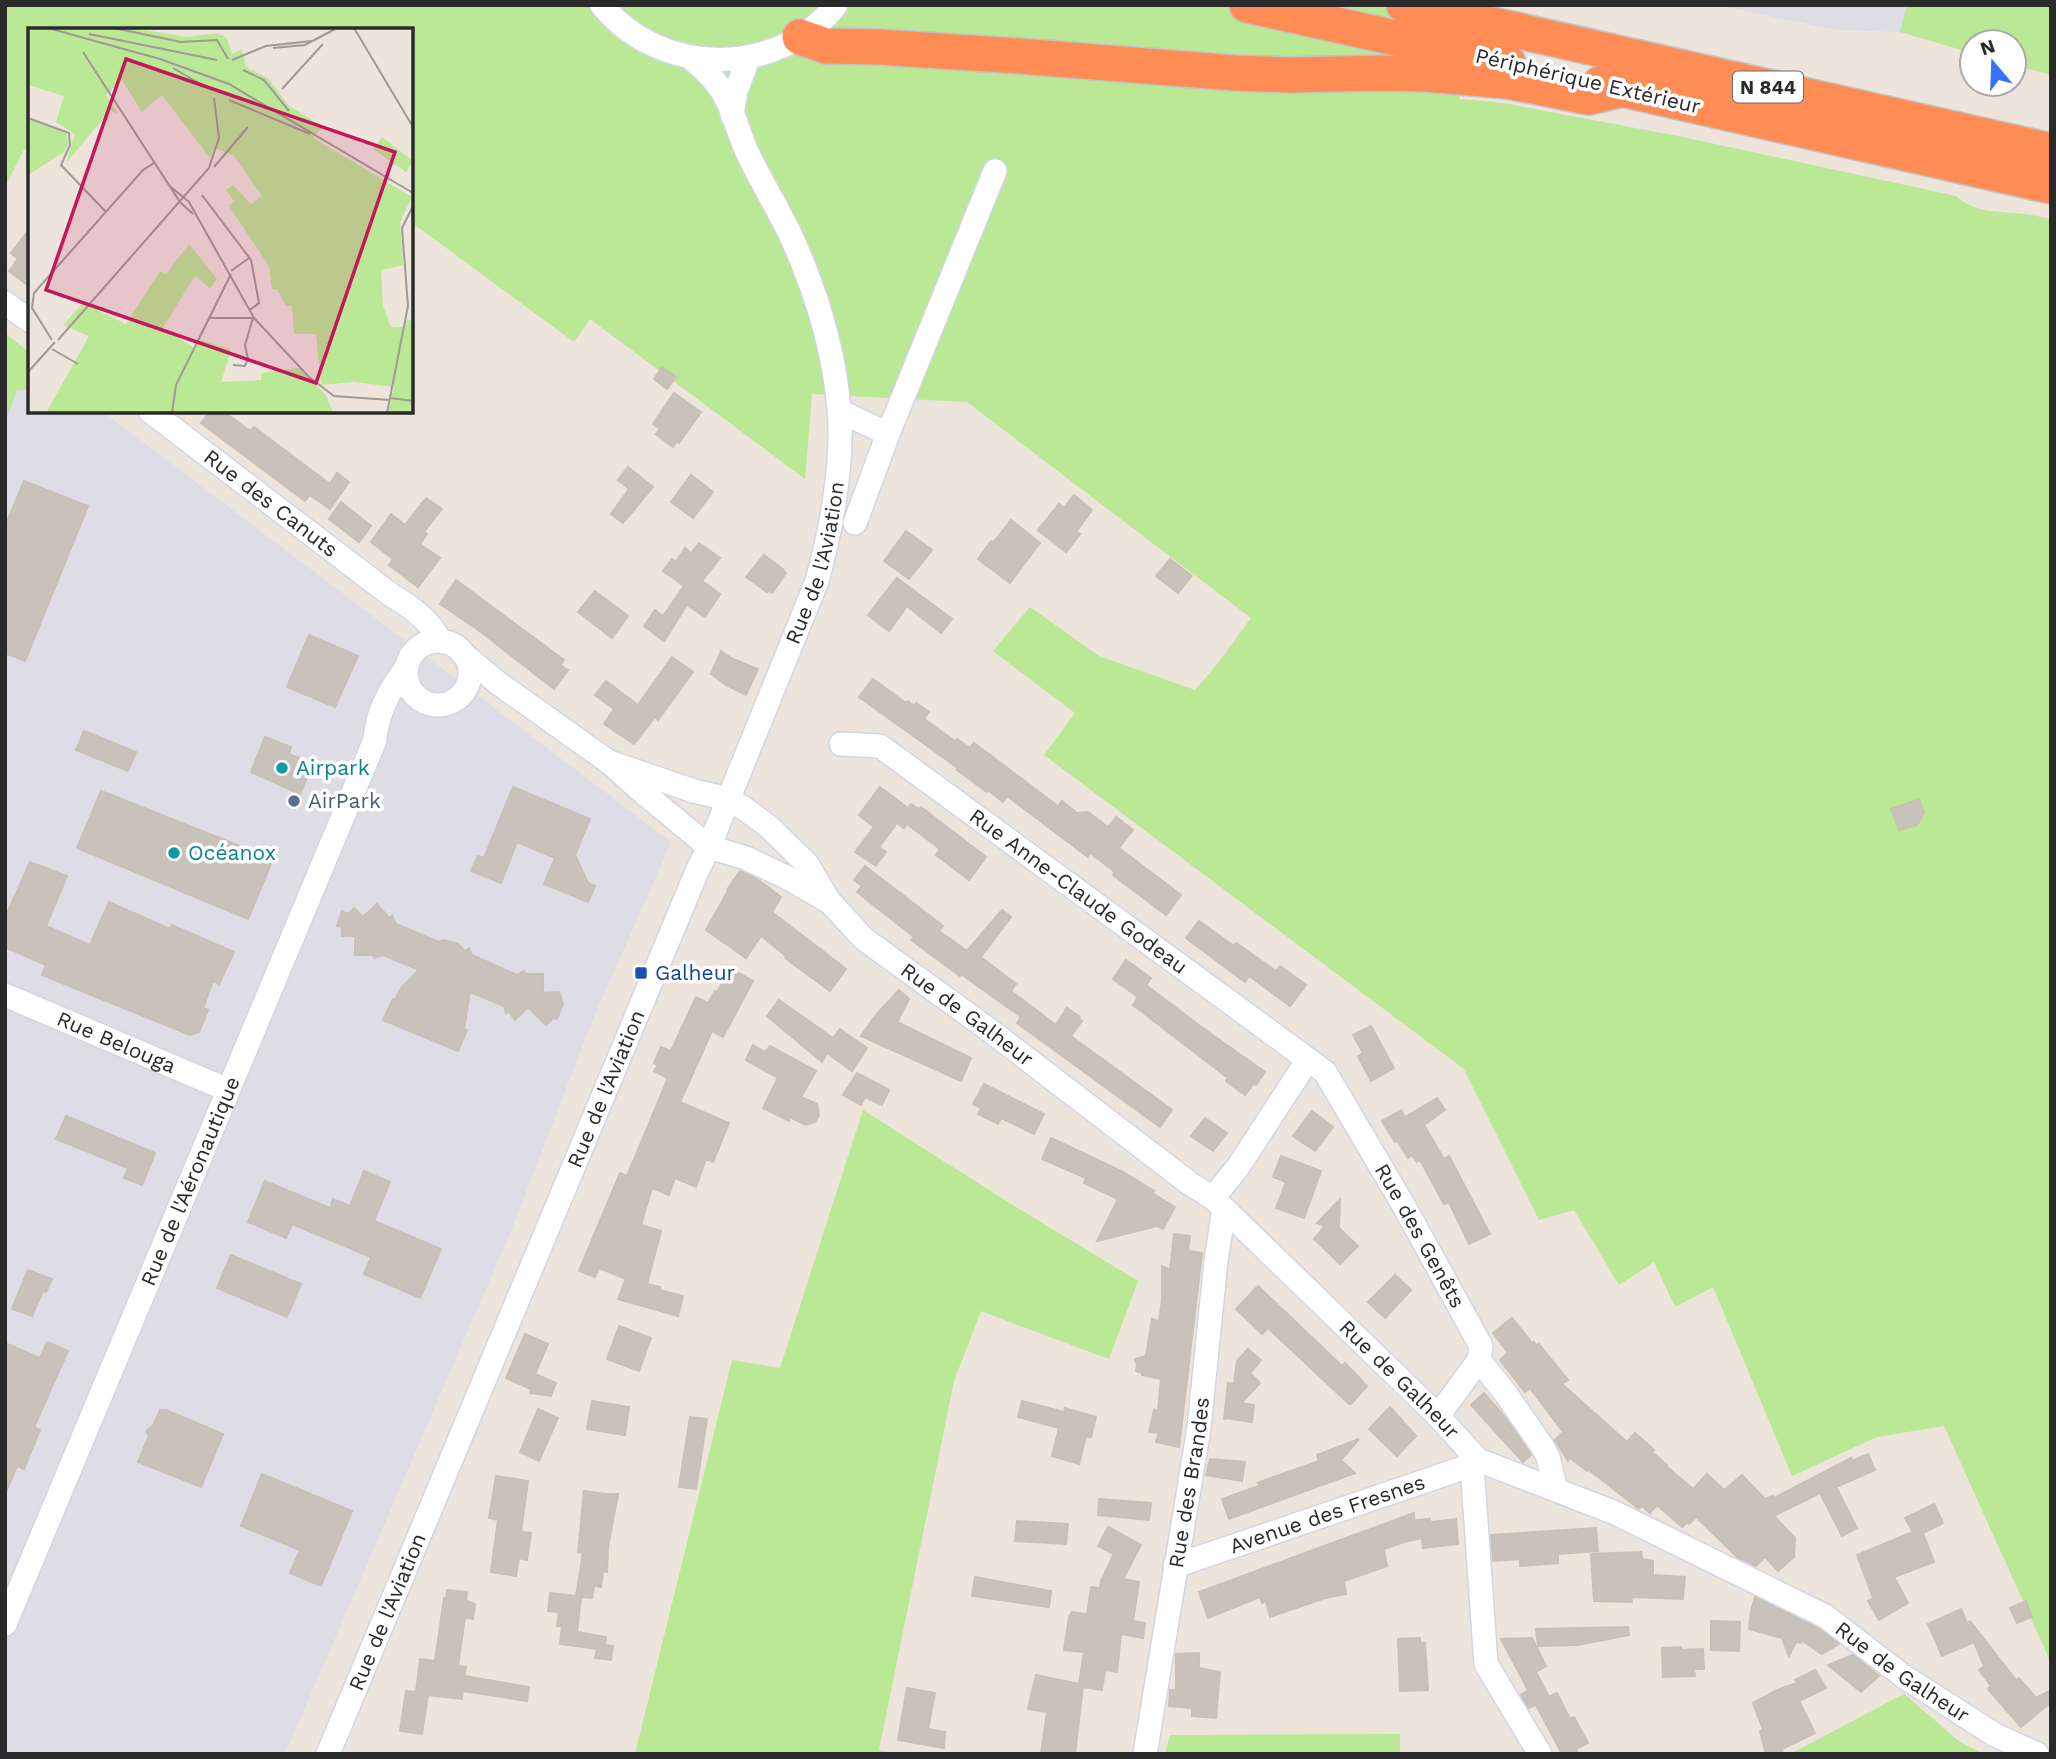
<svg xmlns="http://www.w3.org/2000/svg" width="2056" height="1759" viewBox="0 0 2056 1759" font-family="'Work Sans',sans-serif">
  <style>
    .industrial { fill: #dedce5 }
    .green { fill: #bae894 }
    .building { fill: #c8c2ba; stroke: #c9c0b5; stroke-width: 2 }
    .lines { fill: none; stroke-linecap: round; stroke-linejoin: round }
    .minor-casing { stroke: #d0d6e4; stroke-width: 26 }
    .highway-casing { stroke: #c3c3c3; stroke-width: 38 }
    .minor { stroke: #fff; stroke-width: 23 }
    .highway { stroke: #ff8c55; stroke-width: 35 }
    .culture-dot { fill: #0f9aa8; stroke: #fff; stroke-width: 2.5 }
    .service-dot { fill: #5c6f8a; stroke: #fff; stroke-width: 2.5 }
    .transit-dot { fill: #1a4fb4; stroke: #fff; stroke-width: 2.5 }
    .labels { text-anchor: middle; stroke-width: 7; stroke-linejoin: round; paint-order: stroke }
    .shield { fill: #fff; stroke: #6a6a6a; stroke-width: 2 }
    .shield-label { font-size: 19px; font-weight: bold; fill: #2a2a2a }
    .street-label { font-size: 21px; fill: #2a2a2a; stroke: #fff }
    .culture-label { font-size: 21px; fill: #0d838f; stroke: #fff; text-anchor: start }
    .service-label { font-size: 21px; fill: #4e5e75; stroke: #fff; text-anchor: start }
    .transit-label { font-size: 21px; fill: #164399; stroke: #fff; text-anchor: start }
    .inset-road { fill: none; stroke: #9f9a94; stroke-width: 2 }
    .view { fill: #c2185b; fill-opacity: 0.15; stroke: #c2185b; stroke-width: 3.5 }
    .inset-edge { fill: none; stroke: #2a2a2a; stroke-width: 3.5 }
  </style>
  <rect width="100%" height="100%" fill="#ede4db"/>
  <g class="industrial">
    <polygon points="1717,5 1907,5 1900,32 1836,30"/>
    <polygon points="5,390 30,390 30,411 102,411 671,842 593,1019 511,1231 285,1754 5,1754"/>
  </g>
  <g class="green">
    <path d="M5,5H1497L1459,99L1503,103L1683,137L1956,196C1975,214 1999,211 2024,214C2033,215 2042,217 2051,219V1663L1944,1426L1877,1437L1792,1476L1713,1287L1675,1307L1654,1262L1619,1285L1574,1210L1539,1220L1464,1069L1044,755L1075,713L993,651L1030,607L1099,656L1195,690L1215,667L1251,618L967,402L812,394L805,479L590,319L574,342L411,222V30H30V153L24,149L5,187Z"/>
    <polygon points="1907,5 2051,5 2051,75 2014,65 2014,42 1972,42 1972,53 1900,32"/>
    <polygon points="5,333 30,353 30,390 17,390 5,422"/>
    <polygon points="863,1110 1016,1207 1138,1281 1109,1359 981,1311 954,1381 879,1750 896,1754 635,1754 732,1360 780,1368"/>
    <polygon points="1904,1694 1960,1742 1983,1754 1790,1754"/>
    <polygon points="1400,1734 1400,1754 1165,1754 1170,1735"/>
  </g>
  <g class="building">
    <polygon points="30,228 30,287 9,271 18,259 11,253"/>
    <polygon points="662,367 676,377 667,389 654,379"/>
    <polygon points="674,393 701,412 679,443 677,441 673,447 656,434 660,429 653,424"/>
    <polygon points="210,411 223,411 250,431 254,427 330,484 337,473 349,482 330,509 310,495 305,501 201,423"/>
    <polygon points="628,467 653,487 623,523 611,514 629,489 618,480"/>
    <polygon points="691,475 713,492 693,518 671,502"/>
    <polygon points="24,481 88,506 25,661 5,653 5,527"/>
    <polygon points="1074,495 1092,510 1076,532 1080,534 1066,552 1038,530 1059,504 1064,508"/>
    <polygon points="426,498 442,509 424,532 427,534 420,544 440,558 418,587 389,565 393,559 371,542 391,514 405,525"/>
    <polygon points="341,502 371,526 359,542 329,519"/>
    <polygon points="1011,520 1040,543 1010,583 978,559 991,541 993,543"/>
    <polygon points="906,531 932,550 909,579 884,561"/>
    <polygon points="699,543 720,558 702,581 720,594 705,617 687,605 664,641 644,626 655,610 663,616 684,586 663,571 672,559 676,562 685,548 691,553"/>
    <polygon points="764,555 784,570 783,571 786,573 772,593 768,590 767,592 746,577"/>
    <polygon points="1170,559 1192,576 1178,593 1156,576"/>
    <polygon points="897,578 952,619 941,633 907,606 889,631 868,615"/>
    <polygon points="456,580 564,660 560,665 568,670 554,689 481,632 440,604"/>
    <polygon points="595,591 628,616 612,638 578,612"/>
    <polygon points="309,635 358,656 335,707 287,687"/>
    <polygon points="721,651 733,659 758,669 746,695 726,685 711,674"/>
    <polygon points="672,657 693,672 658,720 655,717 634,744 604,724 614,709 595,695 606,681 638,705"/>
    <polygon points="873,679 906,703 908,701 914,706 916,703 929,712 924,719 955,741 957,739 970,748 974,743 1058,806 1062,801 1077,813 1088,812 1108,827 1116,817 1133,830 1119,848 1181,895 1166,915 1113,875 1115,872 1090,853 1088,857 1007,796 1003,802 988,790 987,792 957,770 958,768 859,697"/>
    <polygon points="84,731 136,752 128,771 76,750"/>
    <polygon points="265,737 291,747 289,754 313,764 300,794 251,772"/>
    <polygon points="513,787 590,819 575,855 588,883 595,886 588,902 544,884 555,858 517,842 501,883 471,871 478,856 484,858"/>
    <polygon points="880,787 908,808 911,804 919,809 921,807 986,857 969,880 936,855 940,849 907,824 904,828 897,823 879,847 886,852 876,866 855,852 874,827 859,815"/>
    <polygon points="101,791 273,859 248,919 77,848"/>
    <polygon points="1919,799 1924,813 1917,825 1899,830 1891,809"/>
    <polygon points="30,862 67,876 46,926 90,945 109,902 170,929 172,925 234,952 219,984 213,981 203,1008 208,1010 199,1032 190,1035 42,975 46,965 5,947 5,918"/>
    <polygon points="865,866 943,926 939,931 967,951 1002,910 1011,917 981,957 1016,984 1011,991 1056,1025 1067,1008 1080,1017 1079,1019 1082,1021 1071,1036 1172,1110 1160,1127 1017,1023 1021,1017 961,974 960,976 911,940 914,937 857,892 862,886 854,880"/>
    <polygon points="740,871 757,879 781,897 772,912 846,969 830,991 785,958 786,956 761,936 746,958 706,930 728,891 727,890"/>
    <polygon points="377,904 389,918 392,916 396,924 439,942 444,940 458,944 465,951 469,948 472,955 517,975 524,971 525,974 543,974 543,993 559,992 563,1004 557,1019 553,1018 546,1025 528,1007 515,1020 509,1012 506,1013 504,1006 470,992 464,1029 467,1030 458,1051 383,1020 393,999 395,999 402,987 419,970 383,955 374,958 373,955 355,955 355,936 342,936 342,927 337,926 342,911 348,914 354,908 363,917"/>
    <polygon points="1199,921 1234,946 1236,943 1276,971 1280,966 1306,985 1290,1006 1249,976 1245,982 1186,938"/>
    <polygon points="1126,960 1151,978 1146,985 1200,1026 1265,1072 1256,1085 1254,1083 1245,1095 1226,1081 1228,1078 1133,1005 1138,997 1113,979"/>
    <polygon points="731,969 753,981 723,1037 712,1031 680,1102 729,1123 713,1162 706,1159 696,1187 675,1178 669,1195 652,1188 641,1225 661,1231 647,1284 660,1287 659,1290 683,1296 678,1316 618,1299 626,1279 599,1268 595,1277 579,1271 620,1173 627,1176 668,1078 654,1071 658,1065 654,1063 661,1047 671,1051 696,997 708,1003 715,991 717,992"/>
    <polygon points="899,990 909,999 897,1022 971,1058 961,1081 861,1036 875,1016"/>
    <polygon points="779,1000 833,1038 840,1029 867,1048 852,1071 827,1053 822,1062 767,1016"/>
    <polygon points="1371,1026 1394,1068 1371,1081 1358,1056 1363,1053 1353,1035"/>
    <polygon points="753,1045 765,1052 770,1046 816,1071 801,1097 817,1104 819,1115 815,1122 806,1125 790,1117 789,1121 763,1108 778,1078 746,1060"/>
    <polygon points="857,1073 889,1090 882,1105 865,1097 861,1105 843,1095"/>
    <polygon points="984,1084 1044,1114 1034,1134 1001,1118 998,1124 978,1114 981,1108 973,1104"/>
    <polygon points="1437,1098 1445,1110 1424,1125 1444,1159 1449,1156 1490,1234 1469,1244 1449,1202 1444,1204 1420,1160 1417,1162 1412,1155 1408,1158 1397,1140 1395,1142 1382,1121 1401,1110 1405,1117"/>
    <polygon points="1312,1111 1333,1127 1315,1151 1293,1136"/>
    <polygon points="66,1116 155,1153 142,1185 124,1178 128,1168 56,1139"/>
    <polygon points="1205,1118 1227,1133 1213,1151 1191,1136"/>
    <polygon points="1051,1138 1121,1171 1154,1191 1152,1193 1175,1207 1163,1229 1157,1226 1097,1241 1118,1199 1084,1183 1086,1178 1042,1159"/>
    <polygon points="1281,1156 1321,1171 1304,1218 1276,1208 1286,1182 1273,1177"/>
    <polygon points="364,1171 390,1182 374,1221 441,1249 420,1298 364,1274 371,1257 292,1224 286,1238 248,1222 265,1181 330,1208 333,1199 350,1206"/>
    <polygon points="1340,1199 1339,1228 1358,1246 1340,1264 1314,1239 1325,1226 1317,1223"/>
    <polygon points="1174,1234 1190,1236 1188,1251 1202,1253 1179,1447 1156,1442 1159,1433 1149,1432 1154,1410 1158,1411 1161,1379 1142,1375 1142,1373 1136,1371 1137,1365 1135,1359 1146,1356 1152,1319 1159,1321 1162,1301 1162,1266 1170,1270"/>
    <polygon points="231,1255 301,1284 287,1317 217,1288"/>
    <polygon points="28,1270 52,1279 46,1292 43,1291 32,1316 12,1309"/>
    <polygon points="1395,1275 1411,1290 1385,1318 1368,1302"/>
    <polygon points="1258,1286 1342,1366 1345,1363 1367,1386 1351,1404 1349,1404 1268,1328 1262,1334 1236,1309"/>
    <polygon points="1512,1318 1533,1344 1534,1342 1537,1346 1539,1344 1568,1380 1562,1384 1627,1442 1635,1433 1654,1450 1652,1452 1667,1465 1666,1466 1693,1489 1707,1474 1724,1490 1742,1475 1765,1499 1773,1496 1774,1498 1851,1458 1852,1461 1868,1454 1875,1470 1836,1487 1857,1528 1842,1536 1820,1493 1774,1516 1795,1538 1794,1557 1778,1571 1765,1557 1756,1566 1737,1557 1696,1517 1689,1524 1687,1522 1682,1527 1657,1505 1650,1513 1642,1506 1639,1509 1588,1469 1587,1471 1570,1458 1568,1461 1555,1440 1563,1432 1530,1388 1525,1392 1500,1360 1508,1353 1493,1333"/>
    <polygon points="619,1326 651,1338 639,1371 607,1359"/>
    <polygon points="525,1334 548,1344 535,1374 556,1383 551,1396 530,1393 531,1389 506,1378"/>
    <polygon points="47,1342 68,1351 34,1427 40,1430 24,1469 17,1466 5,1494 5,1343 40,1358"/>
    <polygon points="1248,1349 1261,1360 1250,1373 1260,1383 1241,1403 1254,1405 1252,1422 1225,1418 1224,1420 1228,1383 1234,1384 1237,1361"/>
    <polygon points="1484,1393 1504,1416 1530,1453 1531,1455 1523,1462 1471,1405"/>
    <polygon points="592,1401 629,1407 625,1435 587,1429"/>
    <polygon points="1022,1401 1064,1412 1065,1408 1096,1417 1091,1437 1086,1436 1079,1464 1052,1456 1059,1428 1018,1417"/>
    <polygon points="1390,1407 1416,1436 1397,1456 1369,1429"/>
    <polygon points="538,1409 558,1418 539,1461 520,1452"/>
    <polygon points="160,1410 166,1410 223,1434 201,1487 138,1462 149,1436 146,1431 153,1426"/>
    <polygon points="690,1417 707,1419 696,1489 679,1487"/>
    <polygon points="1359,1439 1341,1460 1355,1473 1229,1519 1222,1499 1264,1484 1257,1483 1319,1461 1317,1455"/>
    <polygon points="1210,1459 1245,1462 1242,1481 1206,1475"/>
    <polygon points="262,1474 352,1511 321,1586 290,1573 300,1550 241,1526"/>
    <polygon points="496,1476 528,1481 521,1532 531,1533 527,1560 519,1558 516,1576 491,1572 498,1520 489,1518"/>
    <polygon points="584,1491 605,1494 618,1494 608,1547 607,1572 603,1571 601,1587 594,1586 592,1598 581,1597 577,1632 606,1637 605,1645 613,1646 611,1660 595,1658 597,1649 560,1644 562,1626 557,1626 559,1612 548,1611 550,1593 576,1596 583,1553 578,1552"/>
    <polygon points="1099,1499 1151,1503 1149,1520 1098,1515"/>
    <polygon points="1934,1504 1943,1523 1923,1533 1934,1562 1894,1577 1908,1603 1879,1620 1868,1601 1873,1598 1857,1555 1913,1532 1905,1518"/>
    <polygon points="1414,1513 1414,1520 1430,1519 1430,1522 1456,1519 1458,1544 1423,1548 1422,1538 1404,1542 1384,1549 1387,1566 1344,1581 1346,1594 1325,1598 1270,1617 1266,1601 1262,1603 1260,1597 1208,1618 1199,1592"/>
    <polygon points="1017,1521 1068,1524 1066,1544 1015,1541"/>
    <polygon points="1108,1527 1141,1545 1123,1579 1139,1582 1133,1621 1145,1623 1143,1638 1121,1634 1117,1672 1105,1670 1102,1690 1083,1687 1075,1754 1041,1754 1047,1712 1028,1709 1036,1675 1079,1684 1084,1652 1064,1650 1069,1617 1072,1612 1087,1614 1091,1587 1100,1588 1101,1581 1114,1554 1098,1546"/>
    <polygon points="1596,1528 1598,1551 1558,1554 1558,1563 1520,1566 1520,1559 1493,1561 1491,1535"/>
    <polygon points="1641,1552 1642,1559 1653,1561 1653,1575 1685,1577 1683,1599 1631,1597 1632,1602 1594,1601 1591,1554"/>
    <polygon points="975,1577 1051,1591 1049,1607 972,1596"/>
    <polygon points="447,1590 467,1592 466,1601 475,1604 473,1619 465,1618 458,1666 466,1667 464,1676 529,1687 527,1701 463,1691 462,1699 428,1695 422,1734 400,1731 406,1691 416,1692 420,1659 435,1661 444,1598 446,1599"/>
    <polygon points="1755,1597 1818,1628 1839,1644 1822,1654 1798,1638 1801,1643 1796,1642 1789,1656 1782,1638 1749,1629 1751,1611"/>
    <polygon points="2026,1601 2032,1617 2017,1623 2010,1608"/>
    <polygon points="1961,1609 1967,1623 1970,1621 2016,1680 2019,1678 2036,1698 2051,1690 2051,1702 2021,1727 1988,1689 1991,1686 1979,1670 1984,1666 1974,1642 1942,1656 1928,1624"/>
    <polygon points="1711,1621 1740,1622 1739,1651 1711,1650"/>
    <polygon points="1628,1627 1629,1635 1578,1645 1538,1646 1536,1629"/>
    <polygon points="1420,1638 1420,1643 1425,1643 1428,1690 1400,1691 1398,1639"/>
    <polygon points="1532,1638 1546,1666 1536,1672 1549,1697 1557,1693 1570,1719 1574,1717 1588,1743 1576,1749 1578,1754 1562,1754 1536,1705 1529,1708 1521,1695 1528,1690 1501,1639"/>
    <polygon points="1681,1647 1681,1650 1703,1649 1704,1669 1694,1669 1695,1676 1663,1677 1662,1648"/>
    <polygon points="1199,1653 1199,1668 1220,1672 1216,1718 1192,1716 1192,1708 1169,1706 1170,1690 1176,1690 1176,1654"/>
    <polygon points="1853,1655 1879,1676 1861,1692 1828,1665"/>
    <polygon points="1815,1670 1826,1688 1799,1701 1815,1733 1782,1749 1783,1754 1766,1754 1760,1731 1763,1730 1753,1703 1777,1690 1797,1683 1795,1680"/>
    <polygon points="907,1688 935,1693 928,1729 945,1732 944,1748 898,1740"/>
  </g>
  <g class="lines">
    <defs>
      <g id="minor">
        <path d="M602,5C660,77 778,78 836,5"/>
        <polyline points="732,115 736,91 749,57"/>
        <polyline points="5,303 30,321"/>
        <path id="s1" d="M150,411L391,595C410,606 431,621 440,641"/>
        <polyline points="840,411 888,434"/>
        <polyline points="855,523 888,434 995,171"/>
        <circle cx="438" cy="673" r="32"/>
        <polyline points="462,653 498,683 609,762 639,789 709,847 746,858 790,879 826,900"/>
        <path id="s2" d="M841,744L880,746L1325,1072L1404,1206L1481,1346L1479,1360L1438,1416"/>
        <path id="s3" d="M609,762L694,791L728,799L745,809L768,826L807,864L829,901L864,939L992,1032L1189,1183L1213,1198L1438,1416L1478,1460L1613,1512L1825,1616L1903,1676L1995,1735L2037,1754"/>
        <path id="s4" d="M5,995L228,1090"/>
        <polyline points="1213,1198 1238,1167 1307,1061"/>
        <polyline points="1479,1360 1506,1394 1542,1446 1548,1457 1556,1490"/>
        <polyline points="1472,1465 1486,1664 1540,1754"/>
        <path id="s5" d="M1175,1566L1472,1465L1478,1460"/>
        <path id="s6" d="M5,1624L375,740C377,712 390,689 407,667"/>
        <path id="s7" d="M328,1754L698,869L709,847L817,581C831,531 844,461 839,409C834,349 816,291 791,236C778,209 762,183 749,156C738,135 734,108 720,88C712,76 702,67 691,58"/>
        <path id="s8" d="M1145,1754L1199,1428L1216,1261L1224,1209"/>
      </g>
      <g id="highway">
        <polyline points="1247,5 1508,63"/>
        <polyline points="1404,5 2051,151"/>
        <polyline points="800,37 826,46 879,47 1019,56 1235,73 1289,75 1380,73 1426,74 1508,81 1589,97 1622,89"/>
        <polyline points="1600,84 2051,186"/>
      </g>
    </defs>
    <use href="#minor" class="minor-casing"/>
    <use href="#highway" class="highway-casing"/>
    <use href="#minor" class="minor"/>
    <use href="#highway" class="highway"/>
  </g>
  <g class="culture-dot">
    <circle cx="282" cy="768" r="7"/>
    <circle cx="174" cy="853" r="7"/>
  </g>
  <circle class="service-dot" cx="294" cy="801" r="7"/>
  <rect class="transit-dot" x="634" y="966" width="14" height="14" rx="3.5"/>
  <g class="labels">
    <rect class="shield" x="1733" y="71.5" width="70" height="31" rx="5"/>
    <g class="shield-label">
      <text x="1768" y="94">N 844</text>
    </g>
    <g class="street-label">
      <text transform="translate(1588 81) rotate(13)" y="7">Périphérique Extérieur</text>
      <text dy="7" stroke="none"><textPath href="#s1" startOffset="152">Rue des Canuts</textPath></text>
      <text dy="7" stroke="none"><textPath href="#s7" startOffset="1288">Rue de l'Aviation</textPath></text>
      <text dy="7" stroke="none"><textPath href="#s2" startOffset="285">Rue Anne-Claude Godeau</textPath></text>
      <text dy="7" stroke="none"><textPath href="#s3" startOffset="450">Rue de Galheur</textPath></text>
      <text dy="7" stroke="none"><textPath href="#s4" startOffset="121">Rue Belouga</textPath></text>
      <text dy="7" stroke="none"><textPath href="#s7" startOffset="721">Rue de l'Aviation</textPath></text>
      <text dy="7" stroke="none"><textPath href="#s6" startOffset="480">Rue de l'Aéronautique</textPath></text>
      <text dy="7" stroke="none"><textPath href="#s2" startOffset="780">Rue des Genêts</textPath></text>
      <text dy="7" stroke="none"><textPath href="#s3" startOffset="1017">Rue de Galheur</textPath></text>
      <text dy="7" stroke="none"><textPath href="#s8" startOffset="275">Rue des Brandes</textPath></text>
      <text dy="7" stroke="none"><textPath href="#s5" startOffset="161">Avenue des Fresnes</textPath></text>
      <text dy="7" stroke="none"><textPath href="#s7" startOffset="154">Rue de l'Aviation</textPath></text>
      <text dy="7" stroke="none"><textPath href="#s3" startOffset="1606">Rue de Galheur</textPath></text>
    </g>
    <g class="culture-label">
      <text x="296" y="775">Airpark</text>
      <text x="188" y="860">Océanox</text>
    </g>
    <g class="service-label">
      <text x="308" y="808">AirPark</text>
    </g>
    <g class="transit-label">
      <text x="655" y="980">Galheur</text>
    </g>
  </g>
  <g transform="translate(28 28)">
    <rect width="385" height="385" fill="#ede4db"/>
    <path d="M0,0H104L159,9L189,5L199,10L204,26L214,21L218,39L240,50L261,78L295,99L285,110L384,169L372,194L375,237L353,242L355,278L363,299H377L379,292L385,293V385H360L366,359L326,354L293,357L288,306H266L264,278H258L249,261H244L241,238L201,178L206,173L198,162L205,157L223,176L234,168L206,128L187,120L182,130L134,67L114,84L94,52L78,67L90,86L82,83L38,135L47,106L28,94L36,68L0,57ZM0,91L38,105L41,114L36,124L0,147ZM354,109L385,133L378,144L345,121ZM161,216L189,251L182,260L167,248L134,301L167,320L173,312L203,322L193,354L233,352V345L271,340L298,367L305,385H18L61,308L35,297L55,275L98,296L132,243L138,246Z" fill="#bae894"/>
    <path class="inset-road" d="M20,0L132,31L201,56L385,165M86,0L153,14L189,12L200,31M326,0L385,99M61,6L189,32M245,20L277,17L309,0M55,24L152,174L165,186M204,32L238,18L284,13M145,40L176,58M215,42L236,52L261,83M254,61L295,16M201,72L282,106M0,90L41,105L42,117L33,137L78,184M186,139L220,99M143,159L161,174L226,290L281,349L306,368L362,372M174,167L223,232L231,275L222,282M203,243L221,230M181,290H225M24,312L4,280L6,265L115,142L126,135M30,312L181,140L191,110L186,70M24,321L50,336M205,337L217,338L220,331L217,317L225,290M0,344L27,314M362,370L385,373M144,385L148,357L203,246M359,385L380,278L374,200L385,178"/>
    <path class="view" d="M98,31L367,124L288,355L18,262Z"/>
    <rect width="385" height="385" class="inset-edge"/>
  </g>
  <rect width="2056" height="1759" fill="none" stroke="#2a2a2a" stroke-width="14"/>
  <g transform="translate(1993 63) rotate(341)"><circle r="33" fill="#ffffff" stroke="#aaaaaa" stroke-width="2"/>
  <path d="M0-5L12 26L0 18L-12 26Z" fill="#3772ff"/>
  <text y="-10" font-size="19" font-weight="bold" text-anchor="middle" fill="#2a2a2a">N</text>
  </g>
</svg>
